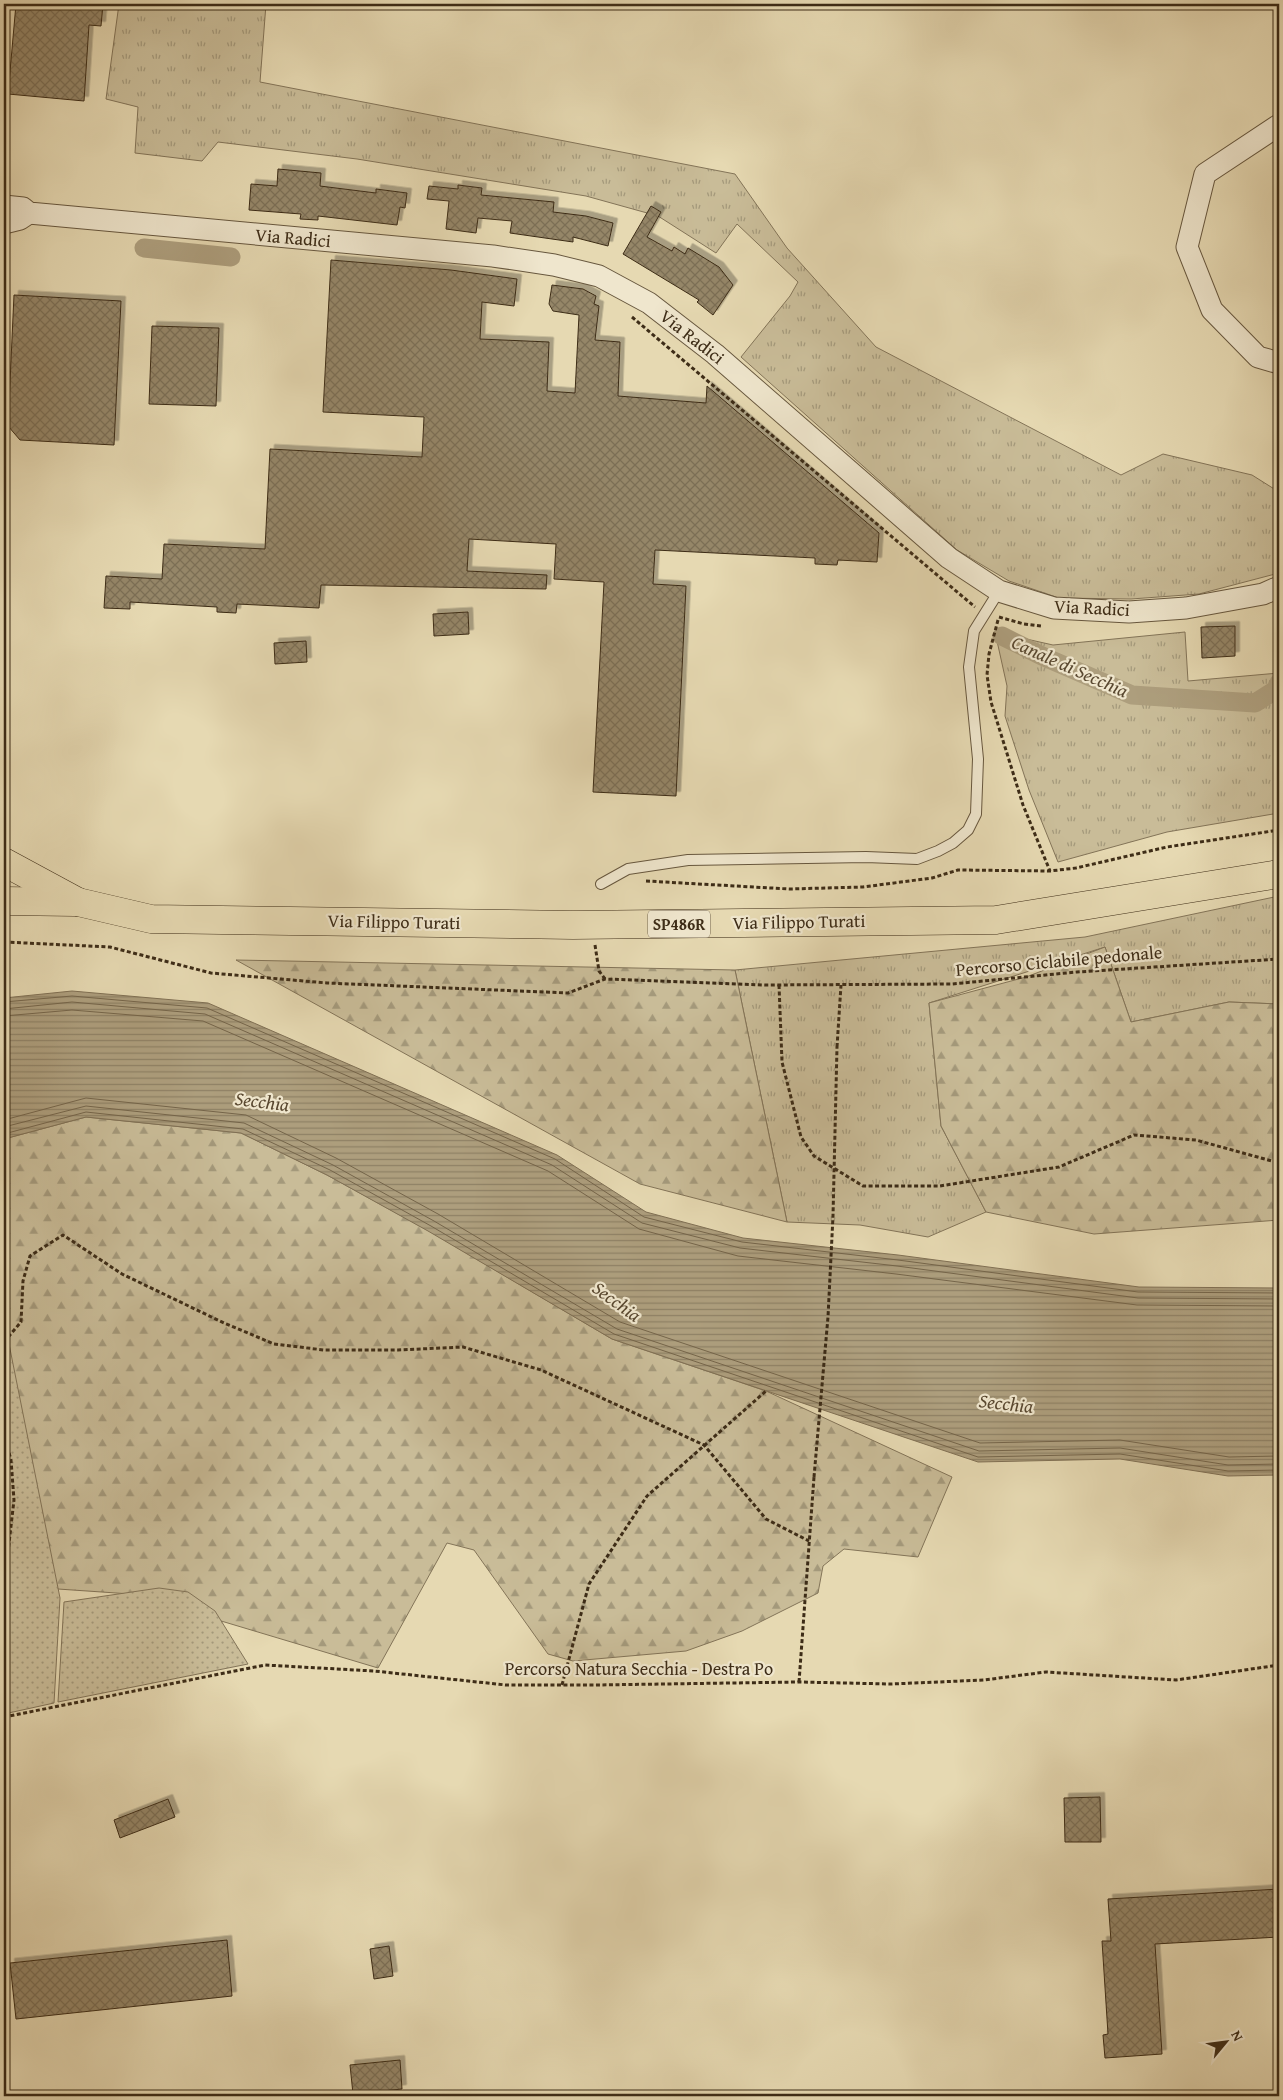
<svg xmlns="http://www.w3.org/2000/svg" width="1283" height="2100" viewBox="0 0 1283 2100" font-family="'Gentium Book Plus',serif">
  <style>
    .grass { fill: url(#grass-tufts); stroke: #837458 }
    .forest { fill: url(#forest-firs); stroke: #837458 }
    .park { fill: url(#park-dots); stroke: #837458 }
    .water { fill: url(#water-rules); stroke: #807054 }
    .lines { fill: none; stroke-linecap: round; stroke-linejoin: round }
    .shore { stroke: #75654a; stroke-width: 1 }
    .canal { stroke: #ad9e7d; stroke-width: 19 }
    .building { fill: url(#building-cross-hatch); stroke: #3d2c17; filter: url(#shadow) }
    .lane-casing { stroke: #67573e; stroke-width: 12 }
    .street-casing { stroke: #67573e; stroke-width: 23 }
    .primary-casing { stroke: #3d2c17; stroke-width: 29 }
    .highway-casing { stroke: #3d2c17; stroke-width: 29 }
    .path { stroke: #3d2c17; stroke-width: 3; stroke-dasharray: 4 2.5; stroke-linecap: butt }
    .lane { stroke: #efe6cd; stroke-width: 10 }
    .street { stroke: #efe6cd; stroke-width: 21 }
    .primary { stroke: #e6d9b2; stroke-width: 28 }
    .highway { stroke: #e6d9b2; stroke-width: 28 }
    .path-bridge { stroke: #3d2c17; stroke-width: 3; stroke-dasharray: 4 2.5; stroke-linecap: butt }
    .labels { text-anchor: middle; stroke-width: 4.5; stroke-linejoin: round; paint-order: stroke }
    .shield { fill: #efe6cd; stroke: #72644e; stroke-width: 1 }
    .shield-label { font-size: 16px; font-weight: bold; fill: #3d2c17 }
    .street-label { font-size: 18px; fill: #3d2c17; stroke: #efe6cd }
    .water-label { font-size: 19px; font-style: italic; fill: #594830; stroke: #efe6cd }
  </style>
  <defs>
    <pattern id="grass-tufts" width="24" height="20" patternUnits="userSpaceOnUse" patternTransform="scale(1.25)"><rect width="24" height="20" fill="#c9bc98"/><path d="M3 7l-1-3M5 7V3M7 7l1-3M15 17l-1-3M17 17v-4M19 17l1-3" fill="none" stroke="#a4997b"/></pattern>
    <pattern id="forest-firs" width="22" height="20" patternUnits="userSpaceOnUse" patternTransform="scale(1.25)"><rect width="22" height="20" fill="#c9bc98"/><path d="M5 1l3.5 6h-7zM16 11l3.5 6h-7z" fill="#a4997b"/></pattern>
    <pattern id="park-dots" width="8" height="8" patternUnits="userSpaceOnUse" patternTransform="scale(1.25)"><rect width="8" height="8" fill="#c9bc98"/><path d="M2 2h.1M6 6h.1" fill="none" stroke="#a4997b" stroke-width="1.8" stroke-linecap="round"/></pattern>
    <pattern id="water-rules" width="6" height="5" patternUnits="userSpaceOnUse" patternTransform="scale(1.25)"><rect width="6" height="5" fill="#ad9e7d"/><path d="M0 2.5h6" fill="none" stroke="#8e8165"/></pattern>
    <pattern id="building-cross-hatch" width="8" height="8" patternUnits="userSpaceOnUse" patternTransform="scale(1.25)"><rect width="8" height="8" fill="#958668"/><path d="M0 0l8 8M0 8l8-8" fill="none" stroke="#7b6e55"/></pattern>
    <filter id="shadow"><feDropShadow dx="4.5" dy="-4.5" stdDeviation="0" flood-color="#0004"/></filter>
  </defs>
  <rect width="100%" height="100%" fill="#e6d9b2"/>
  <filter id="stains"><feTurbulence type="fractalNoise" baseFrequency=".004" numOctaves="4"/><feColorMatrix values="0 0 0 0 .2 0 0 0 0 .09 0 0 0 0 .02 0 0 0 .5 -.17"/></filter>
  <radialGradient id="worn" r=".72"><stop offset=".6" stop-color="#630" stop-opacity="0"/><stop offset="1" stop-color="#630" stop-opacity=".3"/></radialGradient>
  <g class="grass">
    <polygon points="119,4 266,4 260,82 735,174 787,248 876,347 1121,475 1163,454 1252,475 1279,492 1279,573 1199,594 1131,599 1059,598 1009,581 957,550 741,357 790,296 798,282 737,224 716,253 658,216 586,196 357,159 218,142 202,161 135,153 138,107 106,99"/>
    <polygon points="995,632 1053,645 1185,632 1188,681 1279,673 1279,813 1167,832 1058,862 1029,790 1005,716 1007,686"/>
    <polygon points="1279,896 1279,1004 1229,1002 1131,1022 1105,947 929,1003 941,1126 986,1212 928,1237 860,1225 787,1222 735,970 1085,937"/>
  </g>
  <g class="forest">
    <polygon points="1105,947 1131,1022 1229,1002 1279,1004 1279,1220 1094,1234 986,1212 941,1126 929,1003 1026,977"/>
    <polygon points="236,960 735,970 787,1222 640,1184"/>
    <polygon points="86,1117 241,1133 327,1175 429,1231 612,1339 766,1391 952,1477 918,1557 844,1549 823,1566 818,1593 742,1631 686,1651 573,1661 548,1654 474,1550 447,1543 378,1668 131,1594 14,1586 4,1574 4,1139"/>
  </g>
  <g class="park">
    <polygon points="4,1319 60,1598 54,1703 4,1714"/>
    <polygon points="159,1588 188,1592 215,1611 248,1664 58,1702 64,1602"/>
  </g>
  <polygon class="water" points="72,991 208,1003 557,1155 646,1212 743,1238 898,1255 1139,1287 1279,1288 1279,1475 1228,1476 1120,1459 978,1462 612,1339 428,1231 327,1175 241,1133 86,1117 4,1139 4,998"/>
  <g class="lines">
    <g class="shore">
      <polyline points="4,1002 72,996 207,1008 555,1159 644,1217 742,1242 898,1260 1138,1292 1279,1293"/>
      <polyline points="4,1009 72,1002 205,1014 552,1165 642,1223 740,1248 897,1266 1138,1298 1279,1299"/>
      <polyline points="4,1016 72,1010 203,1021 548,1171 639,1229 738,1256 896,1274 1137,1305 1279,1306"/>
      <polyline points="4,1120 86,1098 246,1115 336,1158 438,1214 620,1322 980,1443 1120,1440 1229,1457 1279,1456"/>
      <polyline points="4,1127 86,1106 244,1123 333,1165 434,1221 617,1329 979,1451 1120,1448 1228,1465 1279,1464"/>
      <polyline points="4,1134 86,1112 243,1129 330,1170 431,1226 614,1334 978,1457 1120,1454 1228,1471 1279,1470"/>
    </g>
    <g class="canal">
      <polyline points="144,248 231,257"/>
      <polyline points="1002,636 1042,656 1132,695 1255,703 1277,689 1279,683"/>
    </g>
  </g>
  <g class="building">
    <polygon points="16,4 103,4 101,26 89,25 84,101 8,94"/>
    <polygon points="278,169 321,173 320,186 376,193 376,189 407,193 405,208 400,207 397,225 318,216 318,220 300,219 301,214 249,210 251,184 277,186"/>
    <polygon points="458,185 482,188 481,195 554,202 553,212 586,216 613,223 608,246 573,237 573,242 510,233 512,221 478,218 476,233 446,229 449,201 427,199 429,186 458,189"/>
    <polygon points="651,206 661,212 647,237 672,251 674,247 685,254 688,248 719,267 733,285 713,315 697,302 699,300 623,254"/>
    <polygon points="331,260 451,270 517,279 514,306 482,302 480,339 549,342 547,391 575,393 579,315 553,311 549,304 552,285 583,289 596,296 594,304 599,306 595,340 620,342 618,396 706,403 707,386 879,533 877,562 838,560 837,565 815,564 815,558 655,550 653,584 686,586 676,796 593,792 604,582 554,579 556,544 469,539 467,571 547,575 546,589 321,585 319,608 237,604 236,613 217,612 217,607 130,602 130,609 104,608 106,576 162,579 164,544 265,549 270,449 422,457 424,417 323,412"/>
    <polygon points="14,295 121,301 114,445 20,440 8,426"/>
    <polygon points="152,326 219,328 216,406 149,404"/>
    <polygon points="468,612 469,634 434,636 433,614"/>
    <polygon points="1235,626 1235,656 1202,658 1201,627"/>
    <polygon points="306,641 307,662 275,664 274,643"/>
    <polygon points="1100,1797 1101,1842 1065,1842 1064,1798"/>
    <polygon points="168,1799 175,1817 120,1838 114,1820"/>
    <polygon points="1279,1889 1279,1937 1155,1944 1162,2054 1105,2058 1103,2035 1108,2034 1102,1941 1111,1941 1108,1899"/>
    <polygon points="227,1940 232,1996 16,2019 10,1963"/>
    <polygon points="389,1946 393,1976 374,1979 370,1949"/>
    <polygon points="400,2060 402,2089 353,2094 350,2065"/>
  </g>
  <g class="lines">
    <defs>
      <polyline id="lane" points="601,884 628,869 688,860 866,857 917,859 938,851 953,843 968,830 976,814 978,759 969,667 974,631 999,591"/>
      <g id="street">
        <polyline points="1279,125 1205,174 1187,247 1212,310 1258,357 1279,363"/>
        <polyline points="4,206 23,208 29,213 493,256 554,265 599,276 649,303 715,354 949,558 999,591 1054,608 1129,612 1186,608 1263,594 1279,587"/>
        <polyline points="4,223 20,219 29,213"/>
      </g>
      <polyline id="primary" points="78,902 151,919 573,925 996,920 1279,874"/>
      <g id="highway">
        <polyline points="4,862 78,902"/>
        <polyline points="4,901 75,902"/>
      </g>
    </defs>
    <use href="#lane" class="lane-casing"/>
    <use href="#street" class="street-casing"/>
    <use href="#primary" class="primary-casing"/>
    <use href="#highway" class="highway-casing"/>
    <g class="path">
      <polyline points="632,317 975,607"/>
      <polyline points="999,617 1024,624 1041,626"/>
      <polyline points="998,620 989,654 987,675 991,702 1023,805 1050,871"/>
      <polyline points="646,881 789,889 863,887 932,878 958,870 1050,871 1076,868 1167,847 1279,830"/>
      <polyline points="4,942 110,947 211,973 327,983 568,993 605,979 765,985 952,984 1077,972 1279,959"/>
      <polyline points="595,945 599,971 605,979"/>
      <polyline points="779,985 782,1062 801,1137 814,1156 863,1186 940,1186 1059,1167 1134,1135 1196,1140 1279,1163"/>
      <polyline points="837,1047 841,985"/>
      <polyline points="4,1342 21,1322 23,1281 30,1256 63,1235 122,1274 224,1323 274,1344 324,1350 398,1350 463,1347 541,1370 704,1445 766,1519 809,1541"/>
      <polyline points="4,1434 11,1460 14,1500 8,1552 4,1559"/>
      <polyline points="799,1682 814,1477"/>
      <polyline points="562,1685 589,1584 647,1496 766,1391"/>
      <polyline points="4,1717 265,1665 374,1671 506,1685 595,1685 799,1682 891,1684 984,1680 1046,1672 1176,1680 1279,1665"/>
    </g>
    <use href="#lane" class="lane"/>
    <use href="#street" class="street"/>
    <use href="#primary" class="primary"/>
    <use href="#highway" class="highway"/>
    <polyline class="path-bridge" points="814,1477 828,1317 833,1216 837,1047"/>
  </g>
  <g class="labels">
    <rect class="shield" x="648" y="910.5" width="62" height="27" rx="4"/>
    <g class="shield-label">
      <text x="679" y="930">SP486R</text>
    </g>
    <g class="street-label">
      <text transform="translate(293 238) rotate(5)" y="6">Via Radici</text>
      <text transform="translate(692 337) rotate(38)" y="6">Via Radici</text>
      <text transform="translate(1092 608) rotate(3)" y="6">Via Radici</text>
      <text transform="translate(394 922) rotate(1)" y="6">Via Filippo Turati</text>
      <text transform="translate(799 922) rotate(-1)" y="6">Via Filippo Turati</text>
      <text transform="translate(1059 961) rotate(-5)" y="6">Percorso Ciclabile pedonale</text>
      <text x="639" y="1675">Percorso Natura Secchia - Destra Po</text>
    </g>
    <g class="water-label">
      <text transform="translate(1070 666) rotate(24)" y="7">Canale di Secchia</text>
      <text transform="translate(262 1101) rotate(7)" y="7">Secchia</text>
      <text transform="translate(617 1301) rotate(36)" y="7">Secchia</text>
      <text transform="translate(1006 1403) rotate(6)" y="7">Secchia</text>
    </g>
  </g>
  <rect width="1283" height="2100" fill="none" stroke="#e6d9b2" stroke-width="20"/>
  <rect x="5" y="5" width="1273" height="2090" fill="none" stroke="#3d2c17" stroke-width="2.5"/>
  <rect x="10" y="10" width="1263" height="2080" fill="none" stroke="#3d2c17"/>
  <g transform="translate(1226 2042) rotate(61)" stroke="#efe6cd" stroke-width="4" paint-order="stroke">
  <path d="M0-4L9 19L0 12L-9 19Z" fill="#3d2c17"/>
  <text y="-8" font-size="14" font-weight="bold" text-anchor="middle" fill="#3d2c17">N</text>
  </g>
  <rect width="100%" height="100%" filter="url(#stains)"/>
  <rect width="100%" height="100%" fill="url(#worn)"/>
</svg>
